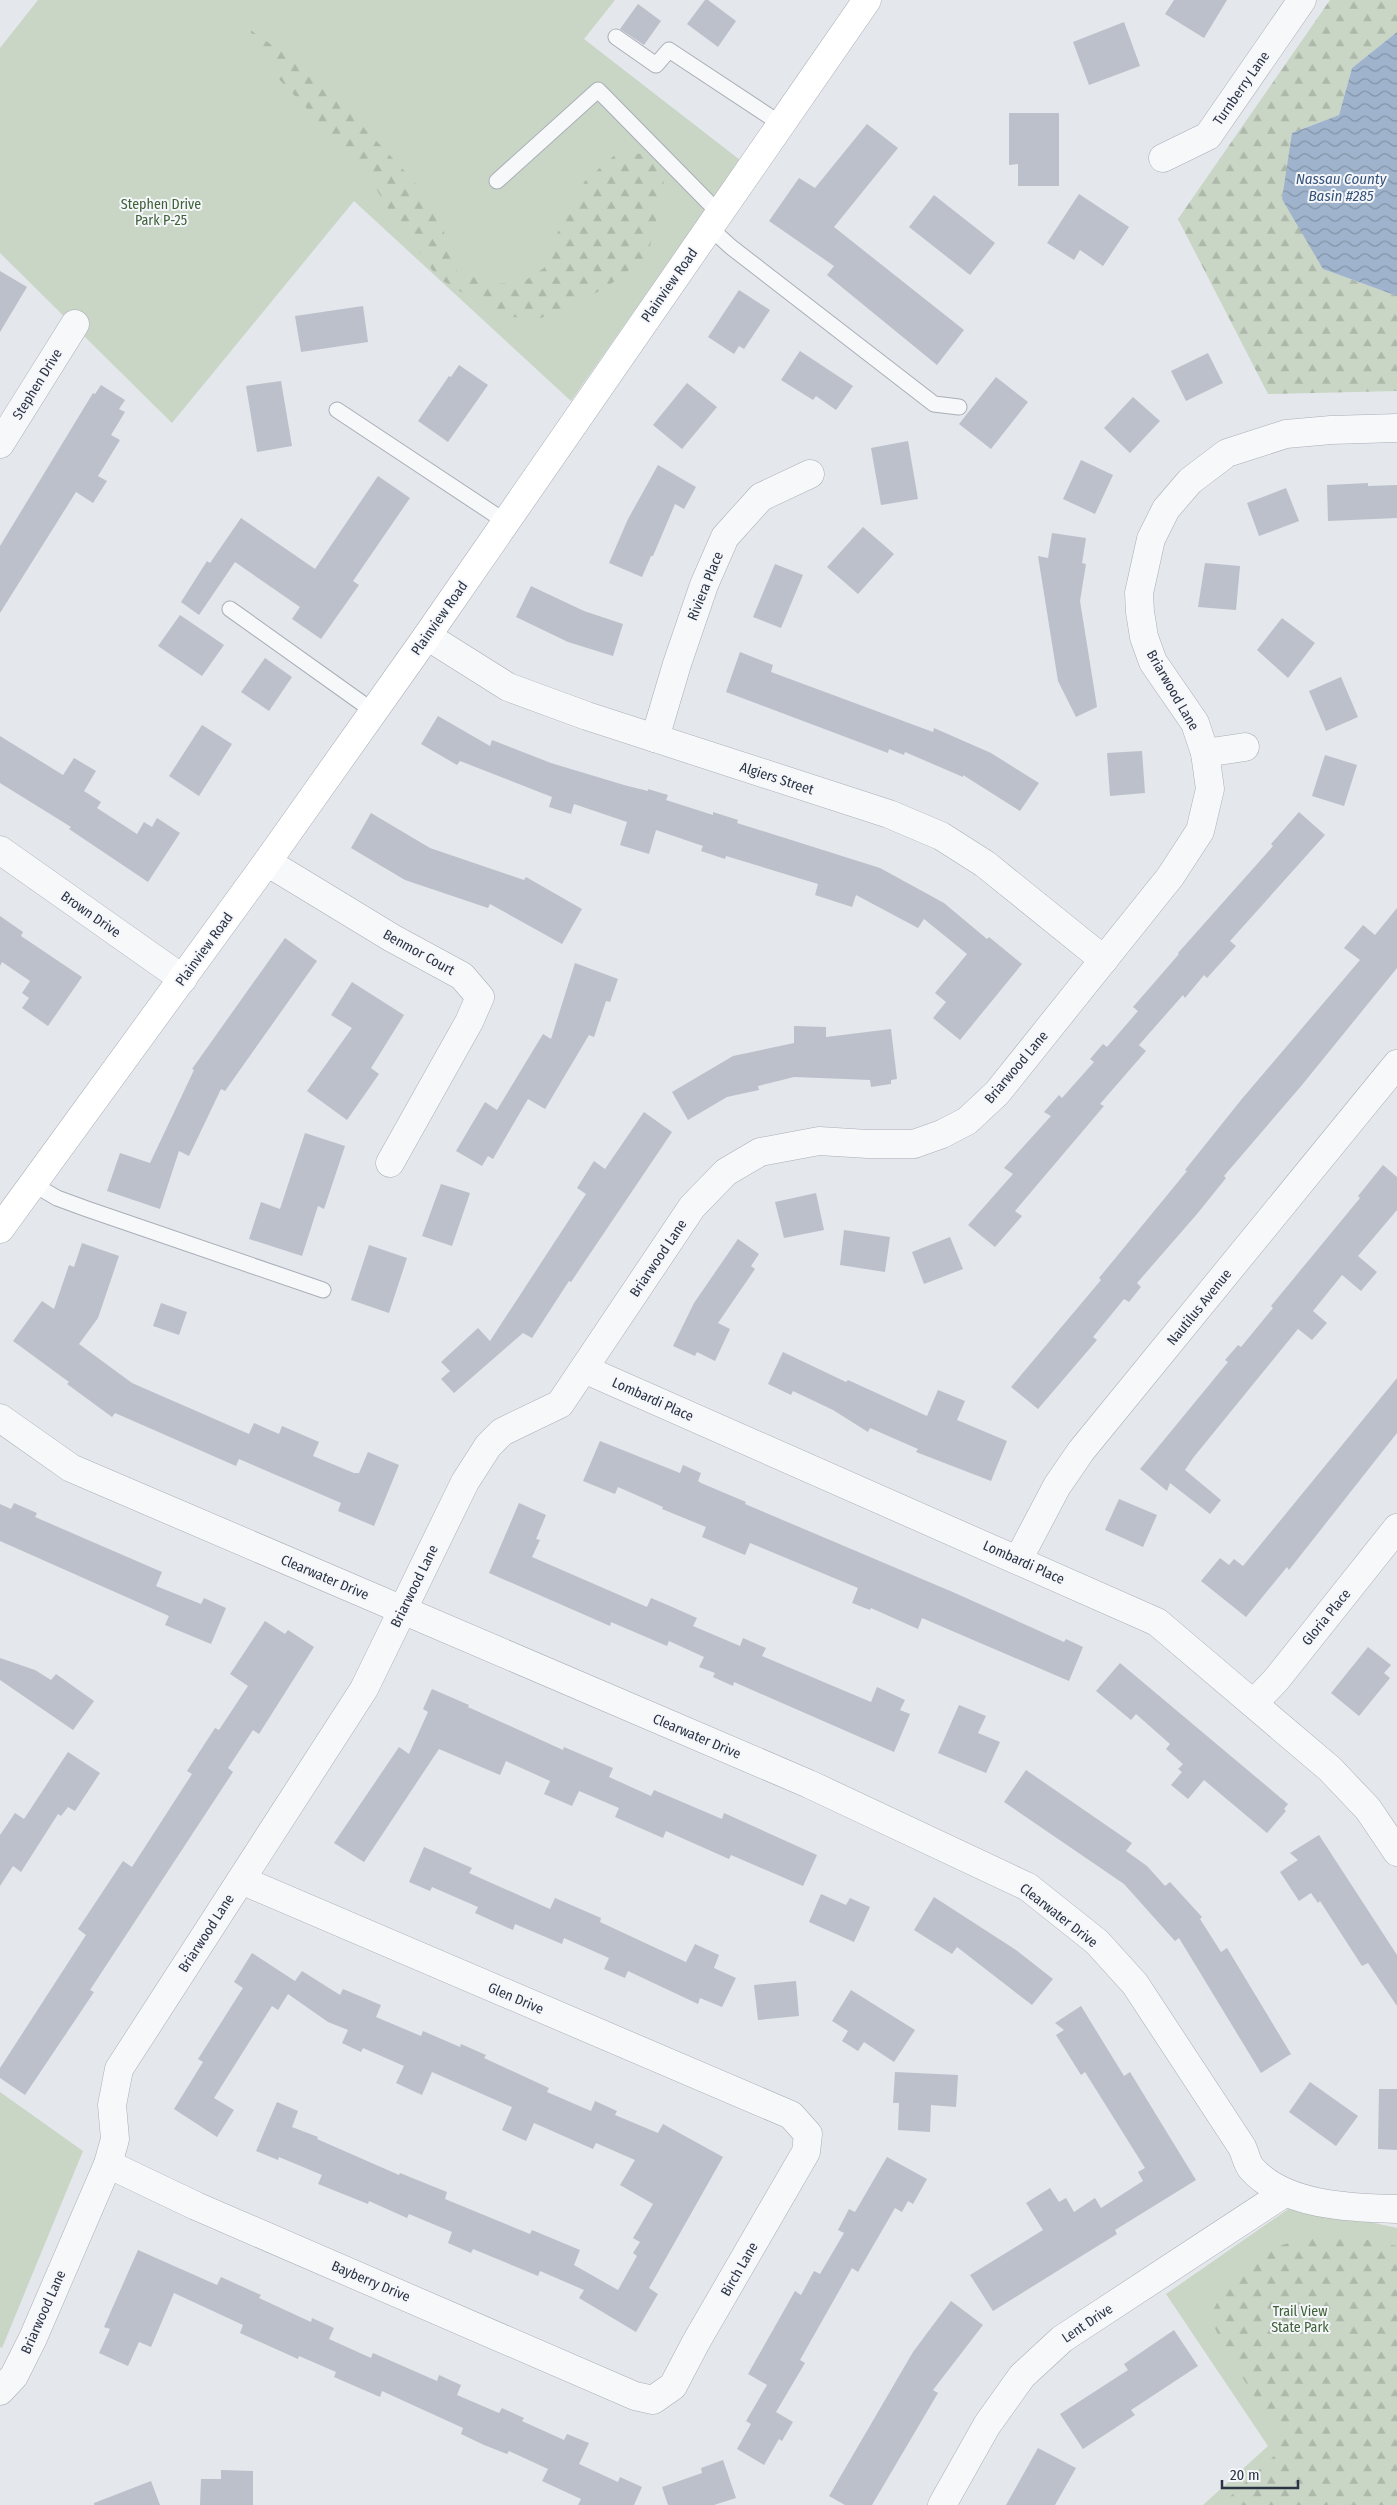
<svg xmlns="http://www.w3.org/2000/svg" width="1397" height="2505" viewBox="0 0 1397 2505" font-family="'Fira Sans Condensed',sans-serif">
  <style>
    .green { fill: #c9d6c5 }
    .forest { fill: url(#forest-firs) }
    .water { fill: url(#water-waves) }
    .building { fill: #bbc0ca }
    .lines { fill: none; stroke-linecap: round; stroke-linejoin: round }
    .service-casing { stroke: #a9aeb7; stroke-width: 17 }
    .minor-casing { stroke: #a9aeb7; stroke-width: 29 }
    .secondary-casing { stroke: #a9aeb7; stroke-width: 29 }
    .service { stroke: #f7f8fa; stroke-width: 15 }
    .minor { stroke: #f7f8fa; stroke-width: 28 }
    .secondary { stroke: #fff; stroke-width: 28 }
    .labels { text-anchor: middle; stroke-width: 4; stroke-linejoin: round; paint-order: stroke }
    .street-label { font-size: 14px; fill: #2b3445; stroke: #f4f6f9 }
    .park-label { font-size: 14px; fill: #3f6138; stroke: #f4f6f9 }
    .water-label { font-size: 15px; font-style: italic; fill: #34527a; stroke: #f4f6f9 }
  </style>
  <defs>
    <pattern id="forest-firs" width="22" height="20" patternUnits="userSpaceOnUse" patternTransform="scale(1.25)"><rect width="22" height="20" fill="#c9d6c5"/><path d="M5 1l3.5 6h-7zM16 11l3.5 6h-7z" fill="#adb8ab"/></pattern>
    <pattern id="water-waves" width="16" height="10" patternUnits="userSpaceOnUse" patternTransform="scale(1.25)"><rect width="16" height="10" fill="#9fb4cc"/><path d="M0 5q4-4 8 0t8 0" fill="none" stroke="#8293a7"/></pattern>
  </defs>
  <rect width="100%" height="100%" fill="#e4e7ec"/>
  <g class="green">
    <polygon points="38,0 615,0 584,39 740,160 571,401 354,201 172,423 0,253 0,48"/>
    <polygon points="0,2092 83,2151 2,2348 0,2347"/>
    <polygon points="1294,2205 1397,2228 1397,2505 1203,2505 1268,2446 1166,2294"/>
  </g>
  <g class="forest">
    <polygon points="1330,0 1397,0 1397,32 1352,68 1339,115 1292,133 1323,269 1397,296 1397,391 1268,394 1178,219"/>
    <polygon points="249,29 299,64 338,100 413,180 435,212 449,244 457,272 496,284 523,282 544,268 565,214 585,181 617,153 648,154 662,167 664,186 648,255 617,280 576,305 535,320 499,315 438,278 391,214 366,171 275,75"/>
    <polygon points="1312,2236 1364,2239 1397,2246 1397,2505 1221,2505 1274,2456 1280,2436 1226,2352 1210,2317 1230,2276 1272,2248"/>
  </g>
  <polygon class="water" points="1397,32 1397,296 1323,269 1282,199 1292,133 1339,115 1352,68"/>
  <g class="building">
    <polygon points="705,0 708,0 736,21 718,47 687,24"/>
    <polygon points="1174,0 1227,0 1204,38 1165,14"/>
    <polygon points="638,4 661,21 644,45 620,29"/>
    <polygon points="1124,22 1140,66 1089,85 1073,42"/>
    <polygon points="1009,113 1059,113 1059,186 1018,186 1018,164 1009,165"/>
    <polygon points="867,124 898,148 834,227 964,330 937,365 827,275 834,266 769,221 799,178 815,188"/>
    <polygon points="1079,194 1129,227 1103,266 1080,250 1074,260 1047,243"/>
    <polygon points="934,195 995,243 970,275 909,227"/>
    <polygon points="0,271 27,287 0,332"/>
    <polygon points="739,290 770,310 744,349 739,346 734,354 708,337"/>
    <polygon points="363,306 368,342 301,352 295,316"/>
    <polygon points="800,351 853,386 836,410 816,396 813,400 781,380"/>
    <polygon points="1208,353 1223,383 1186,401 1171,371"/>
    <polygon points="459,365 488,385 448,442 418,421 449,376 451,377"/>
    <polygon points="996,377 1028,402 991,449 959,424"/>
    <polygon points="281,381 292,446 257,452 246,386"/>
    <polygon points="687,383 717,407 682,449 653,425"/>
    <polygon points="101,385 125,400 119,409 125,412 111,435 120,440 98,476 107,481 93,503 76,492 0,613 0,546 93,393 95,394"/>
    <polygon points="1133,397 1160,421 1130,453 1104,428"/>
    <polygon points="908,441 918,499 881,505 871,448"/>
    <polygon points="1081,460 1113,475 1095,514 1063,499"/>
    <polygon points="658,465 696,487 684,509 675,504 653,556 651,556 642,577 609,563 628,519"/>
    <polygon points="378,476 410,498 353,581 359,585 321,639 292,619 300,607 235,562 199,615 181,602 207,561 210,563 241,518 315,569"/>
    <polygon points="1368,483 1368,486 1397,485 1397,518 1328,521 1327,485"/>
    <polygon points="1286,488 1299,521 1259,536 1247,503"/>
    <polygon points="863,527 894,554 858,594 827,567"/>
    <polygon points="1052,533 1086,538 1082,563 1086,564 1080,601 1097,707 1076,717 1058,681 1038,556 1048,558"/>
    <polygon points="1205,563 1240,566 1236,610 1198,607"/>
    <polygon points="775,564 803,575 781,628 753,617"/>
    <polygon points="531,586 584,611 623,624 613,656 568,642 516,617"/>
    <polygon points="180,615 224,645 202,676 158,646"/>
    <polygon points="1282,618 1315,643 1288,678 1257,650"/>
    <polygon points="740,652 773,665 771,672 933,732 934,728 991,753 1039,783 1020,811 963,775 963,777 905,752 904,755 889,749 888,753 726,692"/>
    <polygon points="265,658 292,677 269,711 241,692"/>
    <polygon points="1341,677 1358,717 1326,731 1309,691"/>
    <polygon points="438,716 490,746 492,740 551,763 624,785 648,791 648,789 668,795 666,800 713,815 713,812 738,820 737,823 880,868 944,903 987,939 989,937 1022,964 960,1040 933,1018 946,1002 935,993 967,954 924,919 918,928 856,895 852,907 815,895 818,884 726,856 725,859 701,851 703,846 656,830 649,854 620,845 627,822 574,804 571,814 549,807 552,797 460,761 457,765 421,744"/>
    <polygon points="202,725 232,744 199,796 169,776"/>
    <polygon points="0,736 63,775 74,758 96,771 84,791 101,802 97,808 137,834 144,822 152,827 157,818 180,833 148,882 69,829 71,827 0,783"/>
    <polygon points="1142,751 1145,793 1110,796 1107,753"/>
    <polygon points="1325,755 1357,765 1344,806 1312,796"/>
    <polygon points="1299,812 1325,835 1230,941 1236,946 1207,978 1204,975 1185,998 1183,995 1139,1045 1146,1051 1100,1104 1104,1106 1015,1211 1022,1216 995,1247 968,1225 1013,1174 1004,1168 1051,1116 1044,1112 1059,1095 1062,1098 1094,1062 1090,1059 1103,1044 1107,1047 1138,1011 1133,1007 1179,954 1178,953 1273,846 1271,844"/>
    <polygon points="371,813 430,848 524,880 526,877 582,909 562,944 490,904 488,908 405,880 351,848"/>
    <polygon points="1397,908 1397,968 1302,1085 1224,1176 1226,1178 1197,1214 1137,1283 1141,1287 1129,1302 1124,1299 1093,1337 1097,1340 1038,1409 1011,1387 1101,1280 1099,1278 1187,1171 1185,1170 1241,1100 1360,960 1344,948 1363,925 1375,935"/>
    <polygon points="0,916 23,932 21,936 82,977 48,1026 22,1008 29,998 22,993 30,981 2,962 0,966"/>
    <polygon points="285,938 317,961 225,1091 221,1089 189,1156 179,1151 160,1209 107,1191 120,1153 150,1163 194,1070 192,1069"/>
    <polygon points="575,963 618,979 610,1002 606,1001 594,1037 589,1035 545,1109 528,1099 493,1159 488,1156 482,1166 456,1151 485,1102 497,1110 543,1034 551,1039"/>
    <polygon points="352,982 404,1015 371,1068 379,1074 347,1120 307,1091 352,1028 331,1015"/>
    <polygon points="794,1026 826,1027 826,1037 891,1029 897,1079 891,1080 891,1084 871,1087 870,1080 794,1077 758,1086 759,1090 727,1097 688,1120 672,1092 733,1056 794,1043"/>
    <polygon points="644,1112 672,1132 571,1282 569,1281 532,1338 523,1333 454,1393 441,1379 450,1371 441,1362 478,1328 490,1341 586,1194 577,1188 594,1161 605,1169"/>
    <polygon points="305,1133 345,1146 324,1209 318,1206 302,1256 249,1239 261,1202 280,1209"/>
    <polygon points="1383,1165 1397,1177 1397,1210 1358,1256 1377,1272 1361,1291 1342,1275 1313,1311 1327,1323 1312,1340 1298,1329 1193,1458 1185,1470 1221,1500 1210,1514 1170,1483 1167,1491 1140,1469 1228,1362 1225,1360 1238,1345 1241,1347 1273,1308 1271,1306 1360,1198 1358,1196"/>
    <polygon points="441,1184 470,1193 452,1246 422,1236"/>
    <polygon points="816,1193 824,1230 784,1238 775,1202"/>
    <polygon points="844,1230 890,1237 885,1272 840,1265"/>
    <polygon points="950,1237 963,1269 924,1284 912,1252"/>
    <polygon points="738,1239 759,1254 751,1266 755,1269 718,1323 730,1329 715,1361 697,1352 695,1356 673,1346 694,1303"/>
    <polygon points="82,1243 119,1256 98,1318 79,1344 132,1383 249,1434 254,1423 279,1434 282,1426 319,1442 313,1456 354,1473 359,1473 368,1452 399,1465 374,1526 338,1511 341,1503 239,1459 236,1466 115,1413 112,1417 67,1384 69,1382 13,1341 42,1301 54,1309 69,1265 74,1267"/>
    <polygon points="369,1245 407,1258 389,1313 351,1300"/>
    <polygon points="161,1303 187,1312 179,1335 153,1326"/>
    <polygon points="783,1352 846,1382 848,1380 927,1416 938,1390 965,1401 957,1420 1007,1441 991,1481 916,1452 918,1449 870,1428 868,1432 833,1410 793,1391 791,1395 768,1384"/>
    <polygon points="1397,1378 1397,1433 1289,1570 1287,1567 1246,1617 1201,1581 1220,1558 1229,1565 1234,1559 1243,1566"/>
    <polygon points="600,1441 680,1473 683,1465 701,1473 698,1481 701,1483 746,1502 745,1504 955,1593 1064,1642 1066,1639 1083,1647 1069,1681 922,1618 918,1629 871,1608 870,1610 852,1603 858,1588 750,1543 745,1555 702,1537 706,1527 662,1509 663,1507 618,1487 615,1494 583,1481"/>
    <polygon points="1119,1499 1157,1515 1143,1547 1105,1530"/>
    <polygon points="14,1503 37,1513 35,1517 162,1572 156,1586 201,1604 204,1598 226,1608 211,1644 165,1625 169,1616 0,1541 0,1504 11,1509"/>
    <polygon points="519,1503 546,1515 536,1539 540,1540 532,1557 647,1607 651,1598 670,1606 697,1618 693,1626 740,1646 743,1638 766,1648 762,1656 871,1702 877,1687 905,1700 900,1710 910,1714 894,1752 734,1682 733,1686 713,1677 715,1673 699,1667 704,1657 669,1641 667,1646 611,1622 610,1626 489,1573"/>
    <polygon points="265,1621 285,1634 288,1630 314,1647 259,1734 253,1730 228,1768 233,1772 90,1990 94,1992 25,2095 0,2078 0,2068 86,1935 78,1929 123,1861 132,1867 192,1774 187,1771 215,1728 219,1730 248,1686 230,1674"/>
    <polygon points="1368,1647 1391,1665 1384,1673 1390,1678 1359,1716 1331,1693"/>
    <polygon points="0,1658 35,1670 51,1680 56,1674 94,1701 73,1730 0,1680"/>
    <polygon points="1120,1663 1288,1804 1284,1809 1286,1811 1267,1833 1204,1780 1188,1799 1171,1785 1182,1772 1178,1769 1183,1764 1166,1749 1170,1744 1136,1714 1131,1720 1096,1691"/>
    <polygon points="432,1689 469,1705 468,1707 563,1750 564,1747 613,1768 609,1777 651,1796 654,1790 722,1819 724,1813 817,1855 803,1886 731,1855 729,1859 666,1831 663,1838 615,1817 619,1808 579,1791 572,1806 544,1794 550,1781 506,1761 500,1775 439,1749 364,1862 334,1843 399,1747 409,1754 428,1712 423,1709"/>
    <polygon points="959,1705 986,1716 978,1733 1000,1742 986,1773 938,1753"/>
    <polygon points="68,1752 100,1773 75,1811 68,1807 61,1816 58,1814 21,1872 13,1866 0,1886 0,1835 15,1813 24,1819"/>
    <polygon points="1026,1770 1132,1843 1126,1851 1147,1866 1165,1886 1170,1882 1202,1917 1200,1919 1221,1952 1227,1948 1291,2054 1261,2073 1179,1938 1175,1941 1124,1884 1004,1802"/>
    <polygon points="1319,1835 1397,1955 1397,2006 1368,1963 1362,1966 1320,1901 1318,1903 1311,1893 1299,1901 1280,1872 1298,1860 1290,1853"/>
    <polygon points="424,1847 472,1868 469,1873 550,1909 555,1898 601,1918 600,1922 686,1962 695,1944 719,1955 714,1968 736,1978 722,2007 700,1998 698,2004 628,1971 625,1978 604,1969 609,1958 564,1938 562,1944 515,1924 513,1930 475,1913 478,1907 432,1887 430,1891 409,1882"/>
    <polygon points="821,1894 846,1905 850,1898 870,1907 854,1942 809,1922"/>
    <polygon points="934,1897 1016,1950 1053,1979 1032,2005 957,1947 952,1954 914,1930"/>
    <polygon points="252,1953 295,1981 302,1971 340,1995 343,1989 381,2005 376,2017 421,2036 423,2031 460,2047 461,2044 486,2055 484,2058 549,2088 547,2092 591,2111 595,2101 617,2111 615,2115 658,2133 663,2124 723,2157 649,2288 658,2294 636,2332 579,2298 584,2290 540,2271 538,2276 473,2249 471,2253 448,2243 452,2232 409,2214 407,2218 369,2201 368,2204 318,2184 322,2175 279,2157 278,2160 256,2151 277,2102 298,2111 292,2127 318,2137 317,2139 399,2175 400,2173 447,2192 445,2199 530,2234 532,2230 580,2250 574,2265 618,2290 637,2256 633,2253 640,2242 633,2238 653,2204 620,2185 635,2160 596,2143 593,2149 534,2123 526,2141 502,2130 512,2107 432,2072 422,2095 396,2083 404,2066 363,2048 361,2052 342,2043 348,2030 328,2022 288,1994 278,2010 272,2006 214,2098 234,2110 217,2137 174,2109 203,2062 198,2059 243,1988 234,1982"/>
    <polygon points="796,1981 799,2016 758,2020 754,1985"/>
    <polygon points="851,1990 915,2030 894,2062 864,2042 858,2051 842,2041 848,2031 832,2021"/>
    <polygon points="1081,2006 1124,2076 1130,2072 1196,2180 1115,2230 1117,2234 993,2311 970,2275 1043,2230 1026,2203 1050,2188 1059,2202 1066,2198 1074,2212 1095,2198 1101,2208 1143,2181 1138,2172 1145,2168 1085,2072 1081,2075 1056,2035 1064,2030 1055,2023"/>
    <polygon points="895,2072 958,2075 956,2107 931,2105 930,2132 898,2130 899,2103 893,2103"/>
    <polygon points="1310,2082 1358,2116 1336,2146 1289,2112"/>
    <polygon points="1379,2089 1397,2089 1397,2150 1378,2149"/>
    <polygon points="887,2157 927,2179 913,2204 908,2201 902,2212 895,2208 858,2272 852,2268 800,2360 805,2363 776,2412 793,2422 782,2441 779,2439 764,2465 737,2449 751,2424 746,2421 767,2385 748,2374 795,2291 801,2295 814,2271 820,2274 844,2233 838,2230 849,2209 855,2212"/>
    <polygon points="138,2250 217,2285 221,2277 261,2295 259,2298 311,2322 312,2318 334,2328 329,2339 371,2358 373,2353 437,2381 439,2375 461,2385 457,2395 499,2413 502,2408 524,2418 522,2421 564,2440 567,2434 589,2443 579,2464 618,2482 620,2477 642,2487 634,2505 578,2505 581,2499 542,2481 548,2469 509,2451 507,2454 484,2445 461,2434 463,2428 382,2391 380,2397 334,2377 336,2372 299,2356 298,2359 240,2333 243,2325 174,2293 151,2347 139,2342 128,2366 99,2353 110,2329 104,2327"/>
    <polygon points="951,2301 983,2325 933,2390 938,2393 872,2505 845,2505 829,2496 913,2352"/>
    <polygon points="1174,2330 1198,2366 1131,2410 1135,2415 1083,2449 1060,2414 1128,2370 1124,2364"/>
    <polygon points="1038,2448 1076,2468 1055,2505 1006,2505"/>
    <polygon points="723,2460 736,2498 714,2505 668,2505 662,2487 702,2473 701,2468"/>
    <polygon points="221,2470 253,2471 253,2505 200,2505 201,2479 221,2479"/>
    <polygon points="151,2481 160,2505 94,2505 94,2503"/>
  </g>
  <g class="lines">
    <defs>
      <g id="service">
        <polyline points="616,37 656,65 669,50 781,124"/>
        <polyline points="497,181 598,90 719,213"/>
        <polyline points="709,227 731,247 934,404 959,407"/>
        <polyline points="337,410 506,522"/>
        <polyline points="230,609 373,711"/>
        <polyline points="33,1184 57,1198 87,1209 323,1290"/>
      </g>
      <g id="minor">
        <polyline points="1163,158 1208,136 1302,0"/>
        <polyline points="0,444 75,324"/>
        <polyline points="427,636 508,687 587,716 889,814 941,836 985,864 1104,960"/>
        <polyline points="655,738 677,664 704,585 725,537 761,497 810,474"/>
        <polyline points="1205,753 1245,747"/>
        <polyline points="0,850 183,979"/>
        <polyline points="267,862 392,938 462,976 480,997 469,1022 390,1163"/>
        <polyline points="584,1369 1157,1622 1330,1769 1368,1809 1397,1852"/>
        <path d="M0,1418L71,1468L809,1784L1028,1887L1097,1942L1135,1984L1242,2147C1245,2153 1247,2163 1251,2168C1284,2206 1351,2208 1397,2209"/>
        <polyline points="1018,1560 1057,1486 1081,1451 1397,1064"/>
        <polyline points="1254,1703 1276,1680 1397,1528"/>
        <polyline points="108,2164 196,2206 635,2396 653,2400 673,2386 696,2342 806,2152 808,2134 791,2115 241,1880"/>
        <polyline points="0,2391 14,2376 33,2338 108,2164 115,2139 112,2105 119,2069 364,1689 465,1482 488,1446 502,1432 560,1404 692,1207 726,1172 760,1152 819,1141 868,1144 914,1144 942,1134 967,1121 997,1093 1170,877 1200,831 1210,789 1205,753 1195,723 1153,662 1144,637 1140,612 1139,593 1151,539 1166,509 1190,481 1227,453 1286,434 1331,430 1397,428"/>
        <polyline points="942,2505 987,2425 1022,2376 1062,2339 1283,2194"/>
      </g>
      <polyline id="secondary" points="0,1229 267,862 427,636 867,0"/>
    </defs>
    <use href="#service" class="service-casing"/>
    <use href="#minor" class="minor-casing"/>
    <use href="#secondary" class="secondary-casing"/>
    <use href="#service" class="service"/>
    <use href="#minor" class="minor"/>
    <use href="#secondary" class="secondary"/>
  </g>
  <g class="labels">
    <g class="street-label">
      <text transform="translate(1241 88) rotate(-55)" y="5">Turnberry Lane</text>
      <text transform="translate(669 285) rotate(-55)" y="5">Plainview Road</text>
      <text transform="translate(37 384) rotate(-58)" y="5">Stephen Drive</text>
      <text transform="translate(705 586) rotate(-68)" y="5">Riviera Place</text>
      <text transform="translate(439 618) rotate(-55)" y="5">Plainview Road</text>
      <text transform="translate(1173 690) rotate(60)" y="5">Briarwood Lane</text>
      <text transform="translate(777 778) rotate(18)" y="5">Algiers Street</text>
      <text transform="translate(91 914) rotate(35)" y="5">Brown Drive</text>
      <text transform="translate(204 949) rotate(-54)" y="5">Plainview Road</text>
      <text transform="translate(419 952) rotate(29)" y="5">Benmor Court</text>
      <text transform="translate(1016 1067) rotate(-50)" y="5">Briarwood Lane</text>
      <text transform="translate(658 1258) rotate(-56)" y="5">Briarwood Lane</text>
      <text transform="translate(1199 1307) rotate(-51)" y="5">Nautilus Avenue</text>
      <text transform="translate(653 1399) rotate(24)" y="5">Lombardi Place</text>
      <text transform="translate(1024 1562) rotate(24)" y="5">Lombardi Place</text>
      <text transform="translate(325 1577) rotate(23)" y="5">Clearwater Drive</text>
      <text transform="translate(414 1586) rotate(-64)" y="5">Briarwood Lane</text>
      <text transform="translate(1326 1617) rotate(-51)" y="5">Gloria Place</text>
      <text transform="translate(697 1736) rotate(23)" y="5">Clearwater Drive</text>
      <text transform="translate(1059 1915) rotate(38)" y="5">Clearwater Drive</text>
      <text transform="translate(206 1933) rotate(-57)" y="5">Briarwood Lane</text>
      <text transform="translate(516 1998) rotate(23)" y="5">Glen Drive</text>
      <text transform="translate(739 2269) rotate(-60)" y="5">Birch Lane</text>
      <text transform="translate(371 2281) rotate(23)" y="5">Bayberry Drive</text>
      <text transform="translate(43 2312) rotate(-66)" y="5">Briarwood Lane</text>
      <text transform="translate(1087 2323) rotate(-34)" y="5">Lent Drive</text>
    </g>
    <g class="park-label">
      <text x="161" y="209">Stephen Drive<tspan x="161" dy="16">Park P-25</tspan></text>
      <text x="1300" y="2316">Trail View<tspan x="1300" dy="16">State Park</tspan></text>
    </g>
    <g class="water-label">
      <text x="1341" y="184">Nassau County<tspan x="1341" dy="17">Basin #285</tspan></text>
    </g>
  </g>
  <path d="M1222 2480v8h76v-8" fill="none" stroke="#2b3445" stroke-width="2.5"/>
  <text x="1230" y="2480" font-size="15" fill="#2b3445" stroke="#f4f6f9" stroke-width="4" paint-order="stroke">20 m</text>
</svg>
